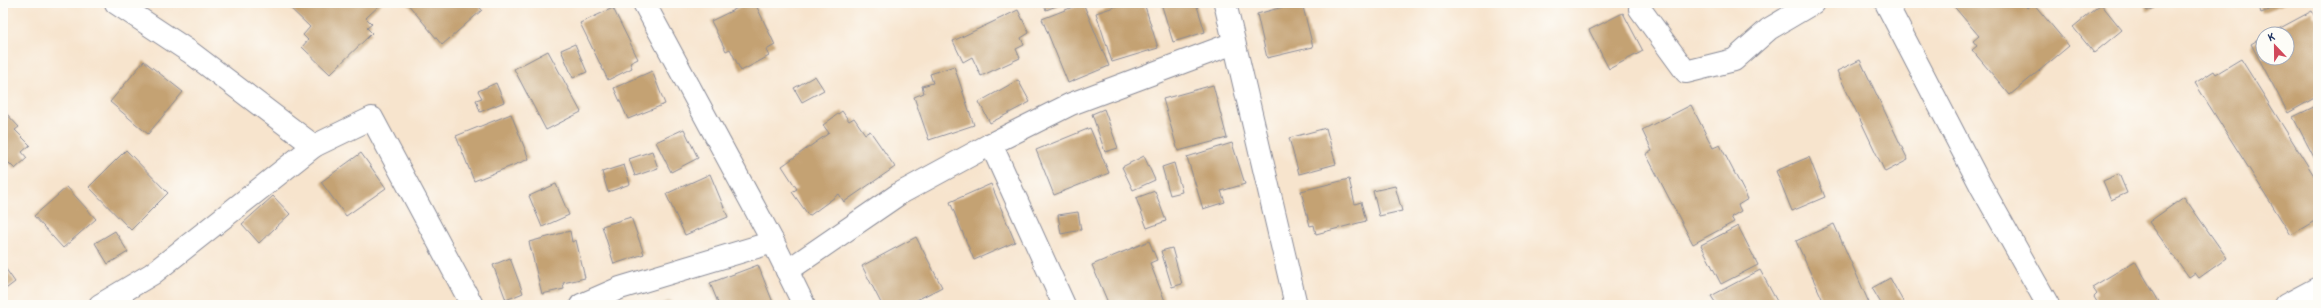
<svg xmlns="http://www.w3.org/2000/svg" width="2321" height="308" viewBox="0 0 2321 308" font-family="'Patrick Hand',sans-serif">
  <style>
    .building { fill: #c4a273 }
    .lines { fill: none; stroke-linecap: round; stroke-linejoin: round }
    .street-casing { stroke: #898a96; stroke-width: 24 }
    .secondary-casing { stroke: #898a96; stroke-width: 24 }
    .street { stroke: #fff; stroke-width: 22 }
    .secondary { stroke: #fff; stroke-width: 22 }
  </style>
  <rect width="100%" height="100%" fill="#fdfcf7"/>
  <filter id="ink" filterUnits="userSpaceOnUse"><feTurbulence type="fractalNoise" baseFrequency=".025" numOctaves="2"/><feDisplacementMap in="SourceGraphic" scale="8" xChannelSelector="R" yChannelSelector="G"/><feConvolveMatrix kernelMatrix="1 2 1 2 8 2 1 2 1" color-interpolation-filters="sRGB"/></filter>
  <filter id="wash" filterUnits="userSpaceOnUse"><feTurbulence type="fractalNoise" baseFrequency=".012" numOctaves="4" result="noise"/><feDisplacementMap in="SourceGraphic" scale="16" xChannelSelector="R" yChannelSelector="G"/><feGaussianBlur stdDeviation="0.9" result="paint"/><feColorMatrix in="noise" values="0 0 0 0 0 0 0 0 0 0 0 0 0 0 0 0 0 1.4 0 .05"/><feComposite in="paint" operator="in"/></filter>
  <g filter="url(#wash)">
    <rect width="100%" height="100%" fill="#f7e4cd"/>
    <g id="blocks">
      <g class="building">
        <polygon points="285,3 382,3 366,18 372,24 367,28 372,33 330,74 302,47 308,40 303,35 310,27"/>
        <polygon points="407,3 476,3 482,10 442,45"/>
        <polygon points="748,3 755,3 775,45 766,50 769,56 741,71 730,49 726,51 711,21"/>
        <polygon points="1043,3 1064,3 1046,10"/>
        <polygon points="1083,3 1109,66 1068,83 1042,19"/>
        <polygon points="1126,3 1144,3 1158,48 1112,62 1096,13"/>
        <polygon points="1161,3 1196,3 1205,32 1173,42"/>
        <polygon points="1298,3 1302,3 1313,47 1267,58 1257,14"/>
        <polygon points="1951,3 2023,3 2027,8 2033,3 2069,46 2010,95 1972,50 1977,46 1973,41 1979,36"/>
        <polygon points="2144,3 2164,3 2147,11"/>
        <polygon points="2258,3 2287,3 2261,13"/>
        <polygon points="2101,4 2122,30 2094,53 2073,27"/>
        <polygon points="613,8 638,59 630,63 632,68 608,80 580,23"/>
        <polygon points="1018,10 1029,33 1021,38 1024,45 1016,49 1020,58 981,76 972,57 963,62 953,41"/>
        <polygon points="2312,11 2318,23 2318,96 2288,113 2251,44 2263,37 2263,58 2287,58 2287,34 2269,34"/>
        <polygon points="1623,13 1643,51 1609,69 1589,30"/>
        <polygon points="575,44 587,72 573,78 561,50"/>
        <polygon points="548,51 581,112 546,130 514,69"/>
        <polygon points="2241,59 2318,182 2318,219 2291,235 2195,83 2214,71 2216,74"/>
        <polygon points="1860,60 1908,160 1885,172 1837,71"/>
        <polygon points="144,61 183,92 148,134 110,102"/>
        <polygon points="954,66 974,125 929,140 914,97 924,93 922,86 933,83 930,74"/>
        <polygon points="652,71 665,104 628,119 614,88"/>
        <polygon points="815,76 824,90 802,102 794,88"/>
        <polygon points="1018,80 1030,102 990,123 979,102"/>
        <polygon points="496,83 504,102 480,112 476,100 482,98 478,91"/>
        <polygon points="1213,85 1227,138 1178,151 1163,99"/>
        <polygon points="1691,105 1713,148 1720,145 1748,199 1738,205 1741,211 1731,217 1734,222 1693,244 1646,154 1652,151 1642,130"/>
        <polygon points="2318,105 2318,165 2293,117"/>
        <polygon points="1104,109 1118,148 1105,152 1092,114"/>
        <polygon points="3,110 19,127 15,130 30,145 22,152 27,158 15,169 9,163 3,168"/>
        <polygon points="842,111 849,121 854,118 865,134 870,131 895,167 844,202 839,194 809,216 792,192 797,189 782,166 829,133 823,125"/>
        <polygon points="511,114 529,159 474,181 456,136"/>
        <polygon points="1090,128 1109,173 1054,195 1036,150"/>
        <polygon points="1326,128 1336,164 1299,174 1289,138"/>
        <polygon points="684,129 698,158 671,172 656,142"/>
        <polygon points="1232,143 1245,184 1221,191 1225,202 1203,209 1187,157"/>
        <polygon points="126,150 168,193 131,230 89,187"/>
        <polygon points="652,151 658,168 635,176 629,159"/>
        <polygon points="361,153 386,188 346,216 321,182"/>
        <polygon points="1144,156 1155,180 1133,190 1122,167"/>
        <polygon points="1809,157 1825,197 1792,211 1776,171"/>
        <polygon points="1174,163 1182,192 1170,195 1162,167"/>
        <polygon points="624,165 630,184 608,192 602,172"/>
        <polygon points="710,174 728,217 685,235 666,194"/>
        <polygon points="2119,174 2127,193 2111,200 2103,181"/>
        <polygon points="1349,179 1355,204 1361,202 1366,221 1316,234 1314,225 1310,226 1301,191"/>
        <polygon points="556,184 569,215 542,227 529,196"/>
        <polygon points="991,184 1015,242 974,260 950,202"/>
        <polygon points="1395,186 1402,211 1379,216 1373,191"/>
        <polygon points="67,187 96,219 63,248 34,216"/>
        <polygon points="1155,191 1166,221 1147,228 1136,198"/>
        <polygon points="273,196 290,214 259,243 242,224"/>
        <polygon points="2184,197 2227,258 2199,278 2195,273 2189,277 2149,222"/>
        <polygon points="1078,212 1081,230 1061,234 1058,215"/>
        <polygon points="631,217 644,254 614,264 602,226"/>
        <polygon points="1834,224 1870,305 1825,305 1796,241"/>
        <polygon points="1738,226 1758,265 1721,284 1701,245"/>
        <polygon points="115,231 128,252 108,264 95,243"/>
        <polygon points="570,231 572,242 576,240 585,278 563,283 564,289 542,294 529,242"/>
        <polygon points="916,237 942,287 907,305 882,305 862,266"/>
        <polygon points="1149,241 1157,260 1150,263 1165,301 1155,305 1109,305 1092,265"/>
        <polygon points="1172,248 1182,284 1172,287 1161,251"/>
        <polygon points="510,258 523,293 506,300 493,265"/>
        <polygon points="2135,261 2161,305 2099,305 2094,297 2097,294 2092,287"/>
        <polygon points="3,265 15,282 3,291"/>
        <polygon points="758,265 774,305 719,305 710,283"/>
        <polygon points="1760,270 1779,305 1717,305 1711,296"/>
        <polygon points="1890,278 1905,305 1882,305 1872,288"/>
        <polygon points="670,300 673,305 659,305"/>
      </g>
    </g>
  </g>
  <g filter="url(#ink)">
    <use href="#blocks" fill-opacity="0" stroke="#898a96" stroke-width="1"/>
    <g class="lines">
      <defs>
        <g id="street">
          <polyline points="116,3 190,52 314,146"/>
          <polyline points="644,3 773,242 804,305"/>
          <polyline points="1225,3 1296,305"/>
          <polyline points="1640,9 1686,72 1734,60 1769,29 1813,3"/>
          <polyline points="991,144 1064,305"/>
          <polyline points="787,271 899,194 991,144 1071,104 1234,43"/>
          <polyline points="100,305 152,274 314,146 372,118 472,305"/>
          <polyline points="581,305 620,288 773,242"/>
        </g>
        <g id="secondary">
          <polyline points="1886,3 1981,186 2048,305"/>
          <polyline points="2286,305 2318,288"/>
        </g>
      </defs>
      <use href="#street" class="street-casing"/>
      <use href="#secondary" class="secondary-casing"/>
      <use href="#street" class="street"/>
      <use href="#secondary" class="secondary"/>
    </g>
  </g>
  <rect width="2321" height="308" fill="none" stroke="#fdfcf7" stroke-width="16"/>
  <g transform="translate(2275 46) rotate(338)"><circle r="19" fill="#fdfcf7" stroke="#a3aaba"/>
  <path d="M0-3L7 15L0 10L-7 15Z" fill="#d1495b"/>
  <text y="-6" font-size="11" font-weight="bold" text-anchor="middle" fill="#1b2f5e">K</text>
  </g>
</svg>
